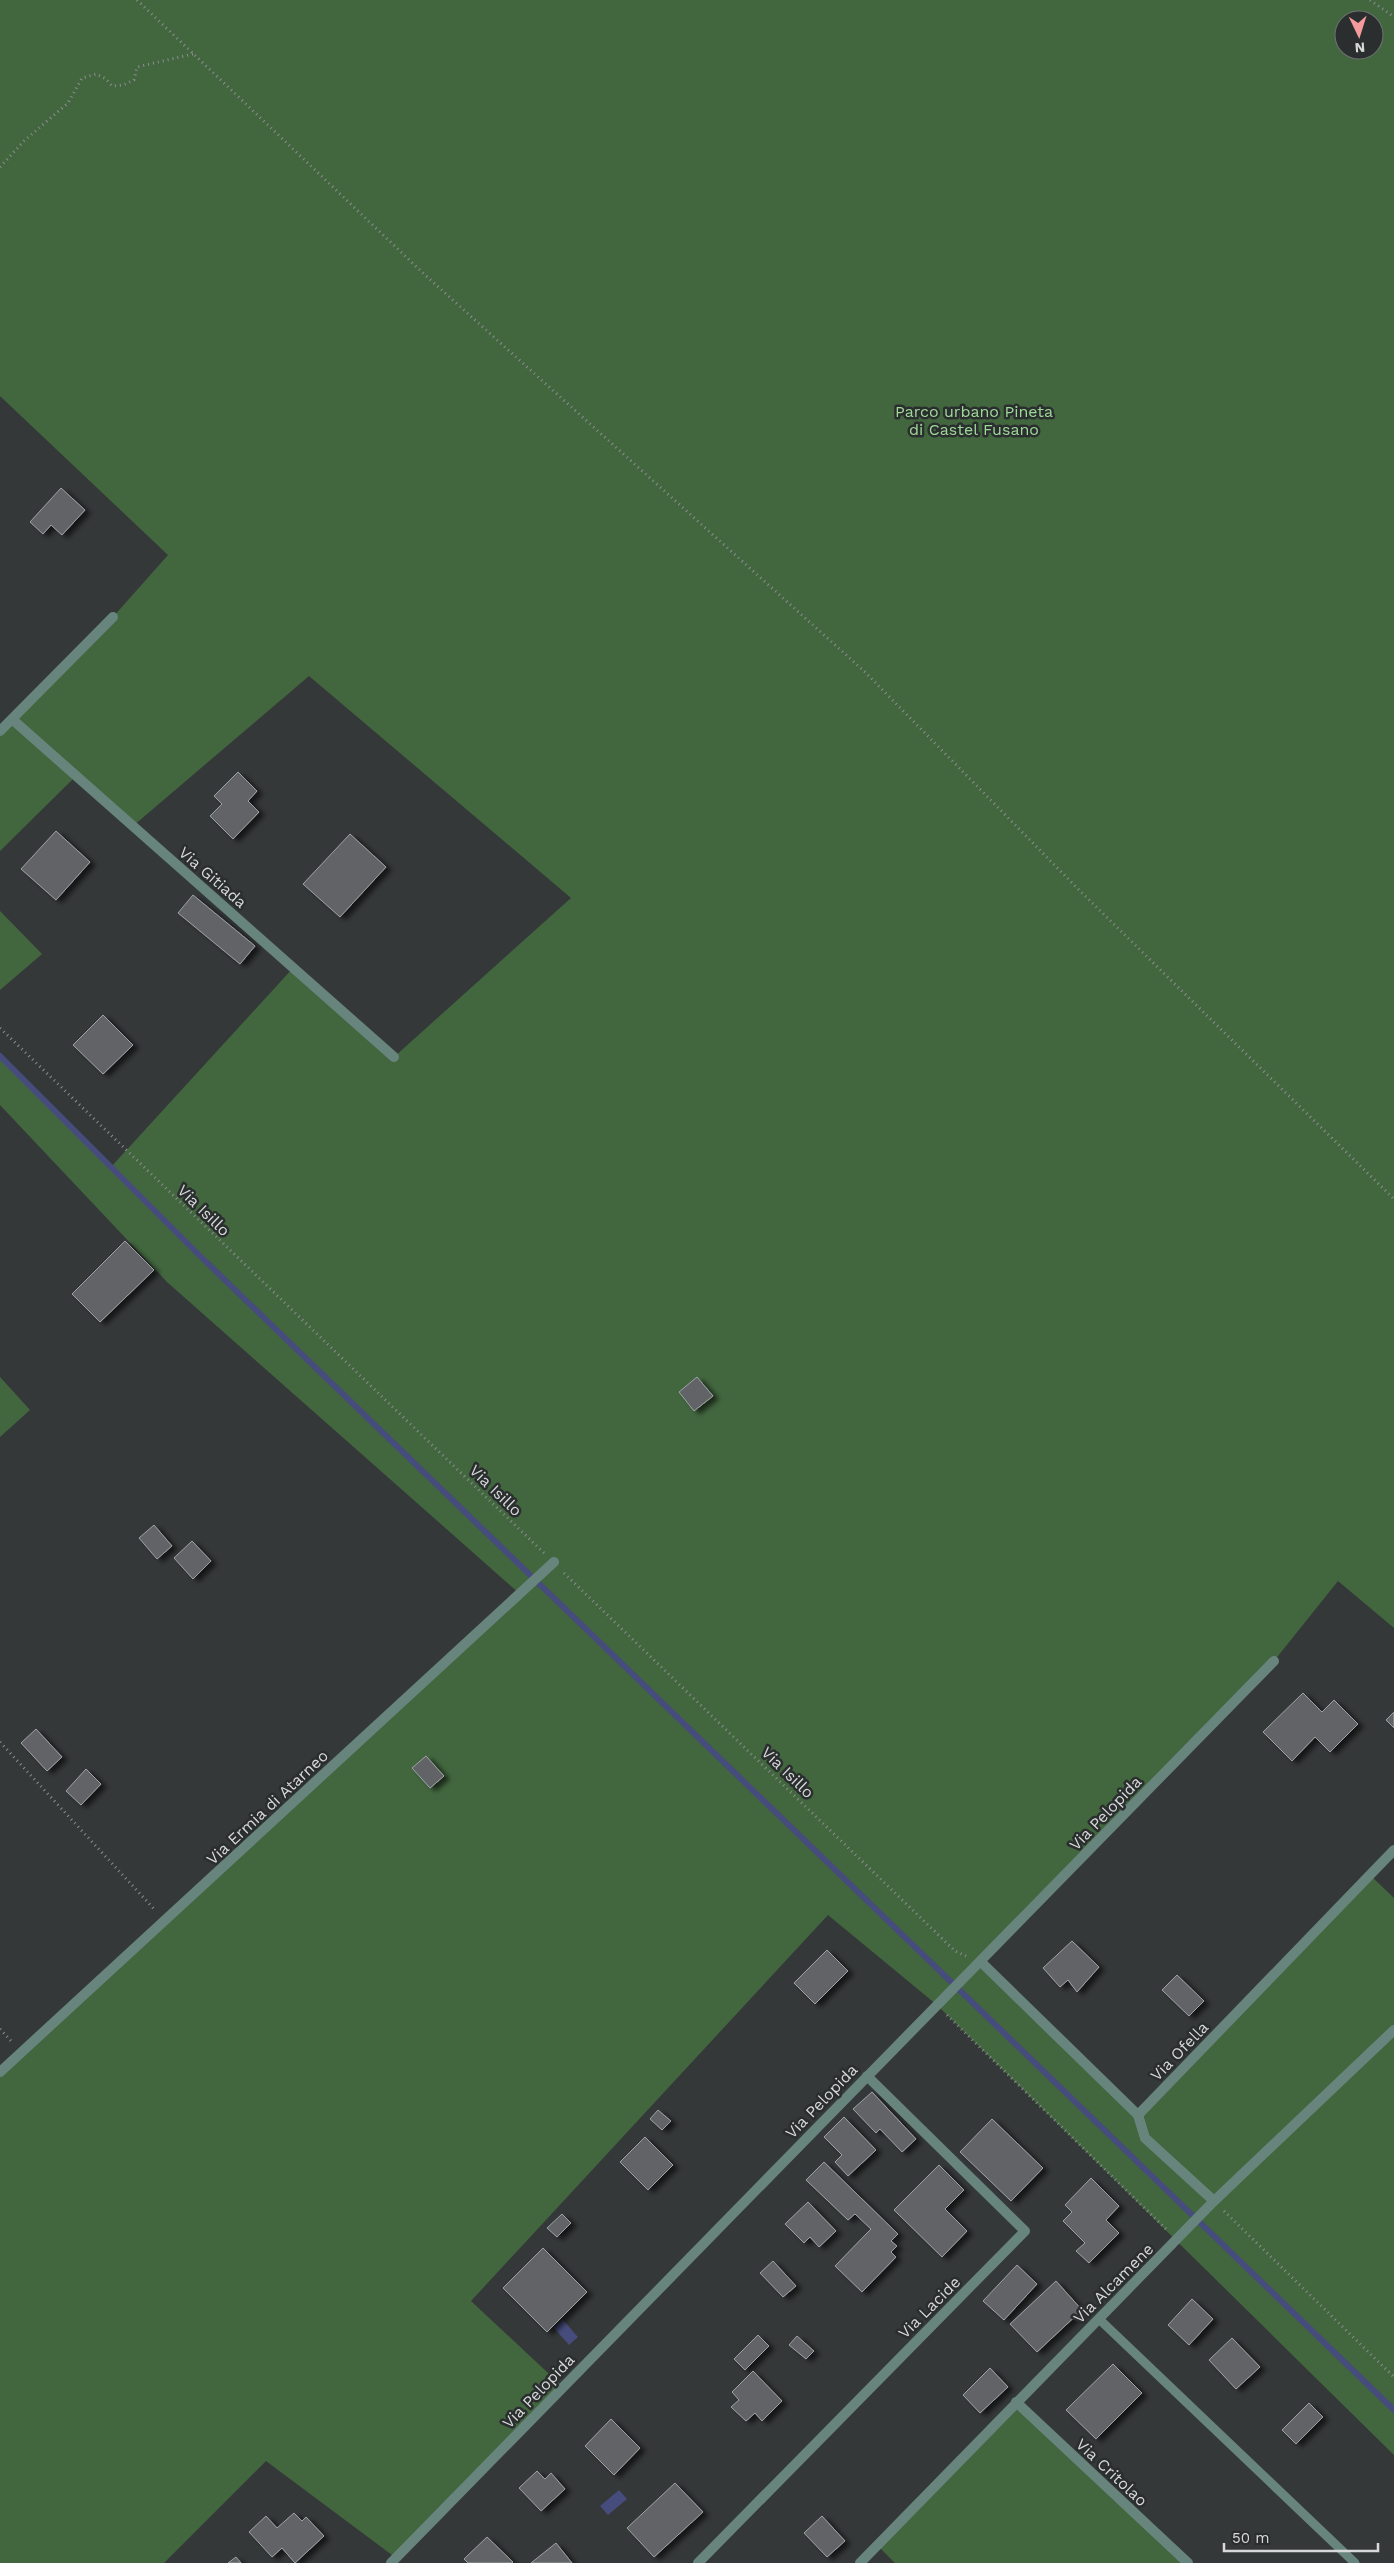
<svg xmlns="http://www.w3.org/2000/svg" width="1394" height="2563" viewBox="0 0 1394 2563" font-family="'Work Sans',sans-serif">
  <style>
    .green { fill: #42673f; fill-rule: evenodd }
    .water { fill: #464c7c }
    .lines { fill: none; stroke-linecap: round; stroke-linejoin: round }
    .stream { stroke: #464c7c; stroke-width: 6 }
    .building { fill: #626466; stroke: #9fa2a5; filter: url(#shadow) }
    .path { stroke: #8c8e8f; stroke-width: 3; stroke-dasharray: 1 4; stroke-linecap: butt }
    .service { stroke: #68857d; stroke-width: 9 }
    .minor { stroke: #68857d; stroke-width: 10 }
    .labels { text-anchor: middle; stroke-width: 5; stroke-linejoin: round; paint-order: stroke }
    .park-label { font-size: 16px; fill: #9ed997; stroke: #2b2e2f }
    .street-label { font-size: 16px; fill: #d7d9d9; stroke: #2b2e2f }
  </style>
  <defs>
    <filter id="shadow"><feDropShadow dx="5.5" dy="3" stdDeviation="2.5" flood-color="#0009"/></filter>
  </defs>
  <rect width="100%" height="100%" fill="#353839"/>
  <g class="green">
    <path d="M0,0H1394V1628L1338,1581L1274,1661L981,1962L1138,2115L1370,1875L1394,1898V2455L937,2005L828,1915L471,2301L563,2387L396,2558L266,2461L164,2563H0V2072L520,1594L167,1282L0,1105V1056L111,1167L293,968L394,1057L571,898L309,676L133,826L76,776L0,851V725L113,617L168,555L0,396ZM1344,20H1374V50H1344Z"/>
    <polygon points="0,911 42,954 0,990"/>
    <polygon points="0,1377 30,1410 0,1437"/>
    <polygon points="1016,2402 1188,2563 895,2563 877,2545"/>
  </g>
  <g class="water">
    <polygon points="563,2320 578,2337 569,2345 554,2328"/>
    <polygon points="619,2490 627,2499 608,2515 600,2506"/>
  </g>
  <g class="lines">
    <polyline class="stream" points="0,1056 198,1254 1394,2410"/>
  </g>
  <g class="building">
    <polygon points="61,488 85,510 62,535 51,525 43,534 30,522"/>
    <polygon points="238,772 257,791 248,801 259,812 233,839 210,816 222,804 214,796"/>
    <polygon points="56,831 90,862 56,900 21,869"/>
    <polygon points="350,834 386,867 340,917 303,884"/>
    <polygon points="193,895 255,946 240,964 178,913"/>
    <polygon points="103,1015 133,1045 103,1074 73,1045"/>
    <polygon points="125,1241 154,1270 100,1322 72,1294"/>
    <polygon points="697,1377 713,1396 694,1411 679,1392"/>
    <polygon points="154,1525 172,1546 157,1559 139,1538"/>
    <polygon points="192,1541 211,1561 193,1579 174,1558"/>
    <polygon points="1303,1693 1322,1712 1334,1700 1358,1724 1330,1752 1315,1737 1292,1761 1263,1732"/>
    <polygon points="1394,1712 1394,1728 1386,1720"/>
    <polygon points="36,1729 62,1757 47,1771 21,1743"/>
    <polygon points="426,1756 444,1776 430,1788 412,1768"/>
    <polygon points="86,1769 101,1784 81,1805 66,1791"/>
    <polygon points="1072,1941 1099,1967 1077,1992 1068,1980 1060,1987 1043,1968"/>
    <polygon points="827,1950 848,1971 815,2004 794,1983"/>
    <polygon points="1177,1975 1204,2001 1189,2016 1162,1990"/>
    <polygon points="872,2092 916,2139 902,2152 880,2129 876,2133 853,2109"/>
    <polygon points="658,2110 671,2121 662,2130 650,2119"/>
    <polygon points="844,2117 876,2150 848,2176 835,2162 842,2155 824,2137"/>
    <polygon points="992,2119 1043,2168 1011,2201 960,2152"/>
    <polygon points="645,2137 673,2165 648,2190 620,2162"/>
    <polygon points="824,2162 898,2234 891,2241 897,2246 891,2252 896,2257 862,2292 835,2266 871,2229 855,2214 848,2220 806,2180"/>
    <polygon points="939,2165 964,2190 945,2209 967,2231 942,2257 894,2210"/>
    <polygon points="1091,2178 1119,2206 1106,2220 1119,2233 1089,2263 1076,2251 1085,2243 1063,2221 1072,2212 1065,2205"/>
    <polygon points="808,2202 836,2231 819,2247 810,2237 804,2243 785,2224"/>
    <polygon points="562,2214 571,2223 557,2237 547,2228"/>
    <polygon points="543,2248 587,2292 547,2332 503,2288"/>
    <polygon points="773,2261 796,2286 783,2297 760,2273"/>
    <polygon points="1017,2265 1037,2284 1004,2320 983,2301"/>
    <polygon points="1056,2281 1082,2310 1037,2352 1010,2324"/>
    <polygon points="1192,2299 1213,2319 1189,2345 1168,2325"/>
    <polygon points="758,2335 769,2346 745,2370 734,2359"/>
    <polygon points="797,2336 814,2351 806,2359 789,2345"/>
    <polygon points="1232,2338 1260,2367 1236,2389 1209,2360"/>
    <polygon points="1113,2364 1142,2393 1096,2439 1066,2410"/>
    <polygon points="990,2368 1008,2387 980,2413 963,2395"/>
    <polygon points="753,2371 782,2401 762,2421 755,2413 746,2421 731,2407 739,2400 732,2392"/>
    <polygon points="1309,2403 1323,2417 1296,2444 1282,2430"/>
    <polygon points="611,2419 640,2448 614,2475 585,2446"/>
    <polygon points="537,2471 545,2479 551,2473 565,2489 541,2511 519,2488"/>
    <polygon points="675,2483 703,2512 654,2557 627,2528"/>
    <polygon points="294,2513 302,2521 306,2517 324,2536 295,2563 282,2548 272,2557 249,2532 266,2516 277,2528"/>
    <polygon points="822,2516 845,2541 827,2557 804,2533"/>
    <polygon points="487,2537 513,2562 512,2563 468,2563 464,2559"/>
    <polygon points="556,2543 572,2563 531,2563"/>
    <polygon points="236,2557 241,2563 228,2563"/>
  </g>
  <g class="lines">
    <g class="path">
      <polyline points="137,0 424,274 865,672 1079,890 1394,1199"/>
      <polyline points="1370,0 1394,17"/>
      <polyline points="0,167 24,141 68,103 82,78 96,74 106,79 112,86 123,85 134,80 137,67 193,54"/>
      <polyline points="0,1028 544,1553"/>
      <polyline points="564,1573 955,1951 966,1956"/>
      <polyline points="0,1742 154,1909"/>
      <polyline points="947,2015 1166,2229"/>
      <polyline points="0,2029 11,2041"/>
      <polyline points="1224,2211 1394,2377"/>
    </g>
    <polyline class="service" points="1099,2319 1355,2563"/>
    <g class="minor">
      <polyline points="13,720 394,1057"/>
      <polyline points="0,731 113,617"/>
      <polyline points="981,1962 1138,2115 1145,2138 1214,2201"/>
      <polyline points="0,2072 554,1562"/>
      <polyline points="1138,2115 1394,1850"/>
      <polyline points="1016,2402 1188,2563"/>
      <polyline points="391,2563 1274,1661"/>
      <polyline points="698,2563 1025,2231 867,2076"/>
      <polyline points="860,2563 1214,2201 1394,2030"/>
    </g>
  </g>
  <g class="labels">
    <g class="park-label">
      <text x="974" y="417">Parco urbano Pineta<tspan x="974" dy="18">di Castel Fusano</tspan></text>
    </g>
    <g class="street-label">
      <text transform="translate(213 877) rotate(41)" y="6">Via Gitiada</text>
      <text transform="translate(204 1210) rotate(44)" y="6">Via Isillo</text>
      <text transform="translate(496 1490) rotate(44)" y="6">Via Isillo</text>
      <text transform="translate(788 1772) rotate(44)" y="6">Via Isillo</text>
      <text transform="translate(267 1807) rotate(-43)" y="6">Via Ermia di Atarneo</text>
      <text transform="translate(1105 1813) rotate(-46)" y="6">Via Pelopida</text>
      <text transform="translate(1179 2051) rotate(-46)" y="6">Via Ofella</text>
      <text transform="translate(821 2101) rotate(-46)" y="6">Via Pelopida</text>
      <text transform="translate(1113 2283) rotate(-45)" y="6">Via Alcamene</text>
      <text transform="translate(929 2307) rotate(-45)" y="6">Via Lacide</text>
      <text transform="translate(538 2391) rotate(-46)" y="6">Via Pelopida</text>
      <text transform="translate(1112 2472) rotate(43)" y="6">Via Critolao</text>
    </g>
  </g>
  <g transform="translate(1359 35) rotate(176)"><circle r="24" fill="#2b2e2f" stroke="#707273"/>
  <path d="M0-4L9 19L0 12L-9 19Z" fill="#f59b9e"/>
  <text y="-8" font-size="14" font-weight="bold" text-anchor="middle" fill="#d7d9d9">N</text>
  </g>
  <path d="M1224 2543v8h154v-8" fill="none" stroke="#d7d9d9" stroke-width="2.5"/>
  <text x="1232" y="2543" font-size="15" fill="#d7d9d9" stroke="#2b2e2f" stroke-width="4" paint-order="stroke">50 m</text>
</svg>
